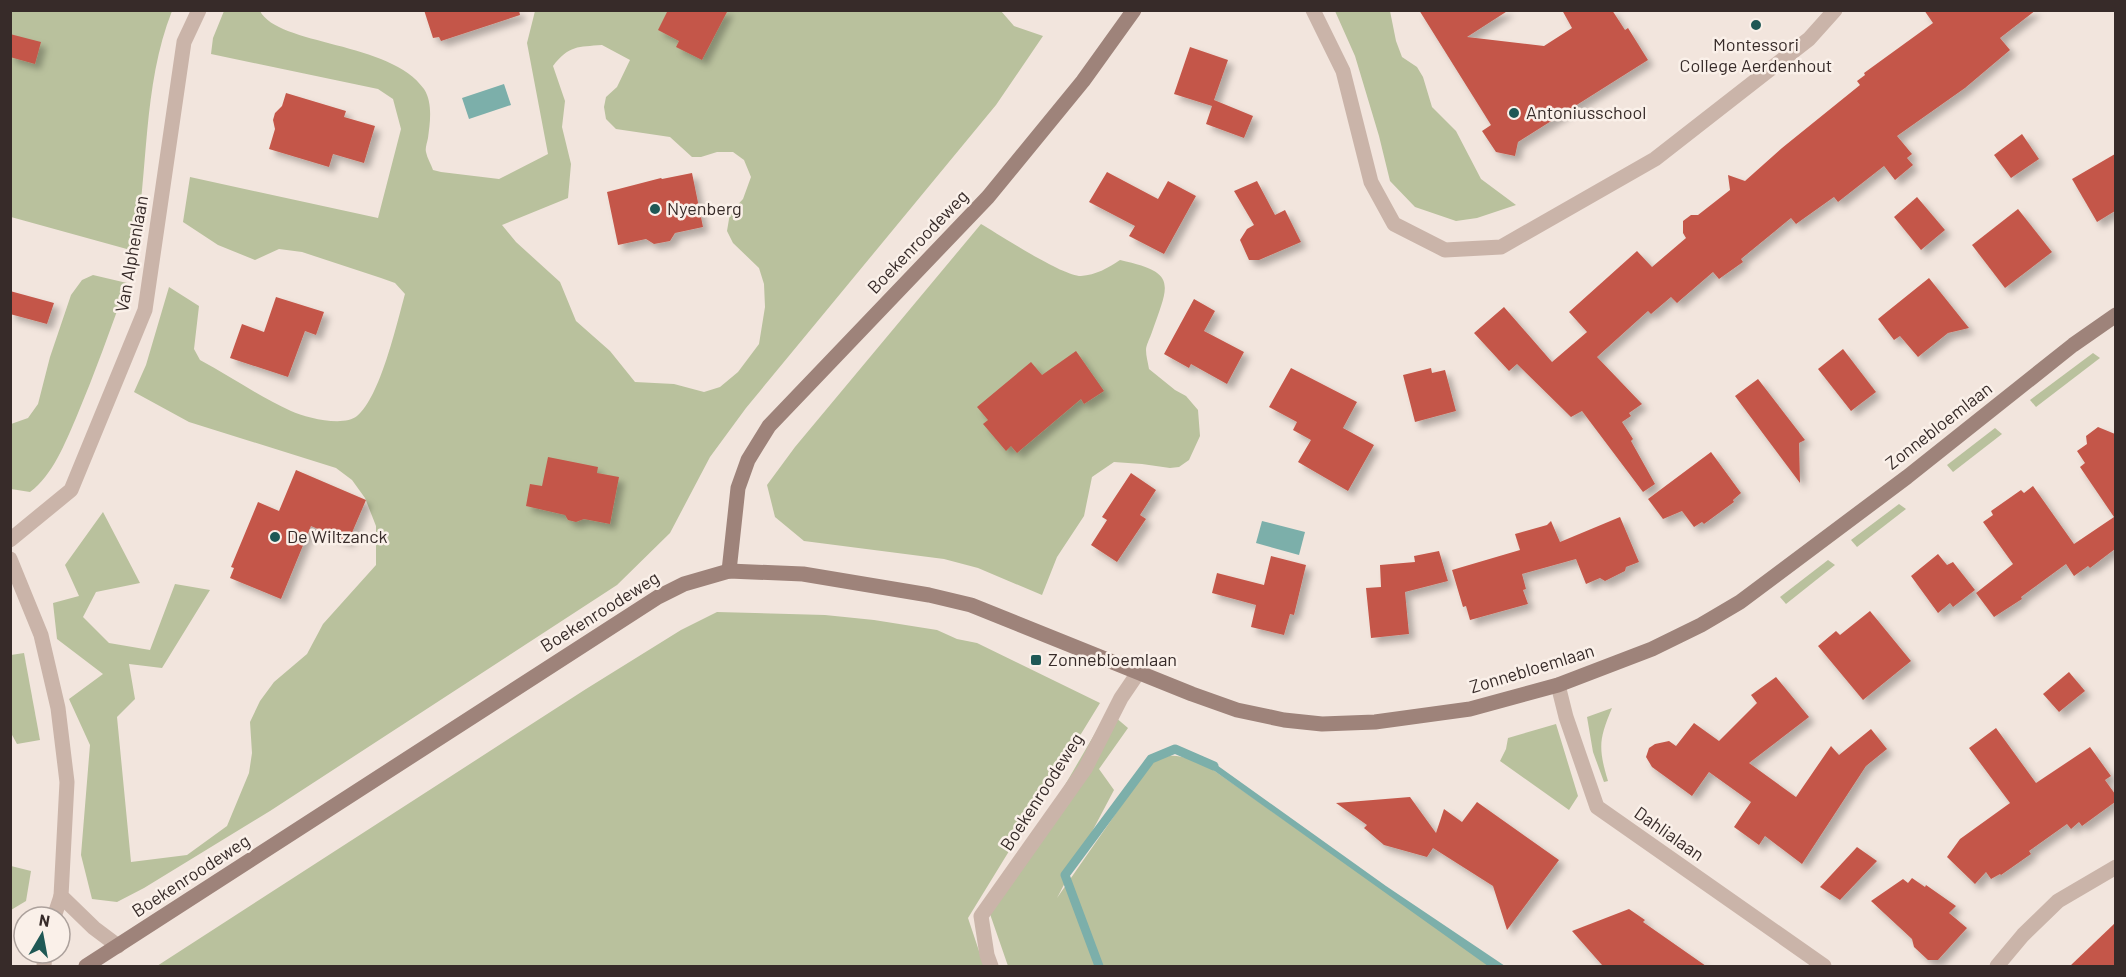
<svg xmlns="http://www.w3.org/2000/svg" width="2126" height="977" viewBox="0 0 2126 977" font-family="Barlow,sans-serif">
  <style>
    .green { fill: #b9c19d; fill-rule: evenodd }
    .water { fill: #7cafaa }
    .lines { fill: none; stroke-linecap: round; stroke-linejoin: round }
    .stream { stroke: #7cafaa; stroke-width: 9 }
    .building { fill: #c45749; filter: url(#shadow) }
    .street { stroke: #cab4a9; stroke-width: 15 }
    .secondary { stroke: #9e837a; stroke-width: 15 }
    .poi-dot { fill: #1f5855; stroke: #faf0e9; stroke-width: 2 }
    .labels { text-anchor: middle; stroke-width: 5; stroke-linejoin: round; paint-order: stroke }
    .poi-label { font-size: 18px; fill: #372b29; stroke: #faf0e9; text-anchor: start }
    .street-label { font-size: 18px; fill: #372b29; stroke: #faf0e9 }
  </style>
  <defs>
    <filter id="shadow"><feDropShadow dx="5.5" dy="5.5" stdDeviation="3" flood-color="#0004"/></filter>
  </defs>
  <rect width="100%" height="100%" fill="#f2e5dd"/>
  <g class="green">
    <path d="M10,11H172C142,87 149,171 134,251L11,217Z"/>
    <path d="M224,11H260C278,46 391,41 424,89C433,103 430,123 428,138C427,143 425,148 426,152C427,158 431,164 433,170L441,172L499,179L548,154L527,43L535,11H1001L1014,26L1043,36L996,105L746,408L710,457L670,533L617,585L270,811L144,888L117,902L92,899L81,855L90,745L69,699L103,674L57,639L53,603L79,596L65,565L103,512L140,583L96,592L83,617L109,643L150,650L175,584L210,590L162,668L129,664L135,699L117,717L131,862L187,855L227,826L249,773L252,753L250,722L260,701L274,682L307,654L323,624L376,565V526L365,498L352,480L336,468L189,422L134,392L146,365L169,287L199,306L194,349L200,360C230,376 260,397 291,411C306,418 344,427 357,416C380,398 397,323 405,294L395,283L381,278L302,252L279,249L255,260L218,245L183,222L190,177L378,218L401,129L393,99L378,89L211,54L213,38ZM602,45L630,60L617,87L606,97L604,107L606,119L616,129L670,137L692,157H701L717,152H733L744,160L751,177L743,199L730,213L727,231L733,243L759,268L764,284L765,307L759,344L738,372L720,387L704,392L674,384L635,382L610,351L576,321L560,282L516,242L502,225L568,198L571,164L562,127L565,101L553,66C569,45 578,47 602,45Z"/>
    <polygon points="1335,11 1390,11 1396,41 1402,57 1417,67 1423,77 1432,107 1456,131 1481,179 1516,205 1477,218 1456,221 1415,207 1390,181 1379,136 1355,56"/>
    <path d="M981,224C1000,235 1062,276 1081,276C1096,275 1108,268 1120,260C1178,273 1169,283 1152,332C1150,338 1146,345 1146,350C1146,356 1148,363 1149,369L1175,390L1186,396L1198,410L1200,436L1189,460L1179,467L1170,468L1142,464L1114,462L1092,477L1084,516L1057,557L1042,595L978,568L944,559L804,541L775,517L767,485L795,447Z"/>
    <path d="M93,275L127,283C111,328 95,373 76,418C65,443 53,475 30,492L11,489V424L28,418L38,404L50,357L71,295L82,280Z"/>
    <polygon points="2093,353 2100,358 2036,407 2030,400"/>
    <polygon points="1995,428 2002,434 1953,472 1947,465"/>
    <polygon points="1899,504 1906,509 1857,547 1851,540"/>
    <polygon points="1828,560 1835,565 1786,604 1780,597"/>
    <polygon points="717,612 825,615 874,620 937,630 957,639 977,643 1100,703 968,918 984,966 157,966 586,689 681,630"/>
    <polygon points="24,653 40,740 17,744 11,733 11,655"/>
    <path d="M1612,708C1599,739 1598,748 1608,781L1604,782L1593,752L1587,717Z"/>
    <path d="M1108,711L1128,728L1099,769L1114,790L1057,898L1151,763C1173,749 1186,758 1209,767L1492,966H1008L990,914Z"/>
    <polygon points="1556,724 1578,796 1569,810 1500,761 1506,749 1508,738"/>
    <polygon points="11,866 31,871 26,901 11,910"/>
  </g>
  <g class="water">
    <polygon points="504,84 511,105 469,119 462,98"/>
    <polygon points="1262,521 1305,532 1299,555 1256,543"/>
    <polygon points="1214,763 1386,886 1505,966 1488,966 1209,767"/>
  </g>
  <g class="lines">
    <polyline class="stream" points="1099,966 1065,875 1151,759 1175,749 1214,766"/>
  </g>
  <g class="building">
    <polygon points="424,10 519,10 520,15 441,41 439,37 433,38"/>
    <polygon points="668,10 728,10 702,60 676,47 679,41 658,30"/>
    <polygon points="1419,10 1509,10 1467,37 1544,46 1572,28 1562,10 1612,10 1625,30 1628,28 1648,60 1518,142 1515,156 1496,152 1482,131 1491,125"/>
    <polygon points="1924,10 2036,10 2000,38 2010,50 1965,88 1897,136 1912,154 1907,158 1913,165 1895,180 1884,166 1838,202 1834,197 1796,224 1791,218 1741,259 1743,262 1719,279 1713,272 1677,303 1671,297 1651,314 1648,311 1597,357 1642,404 1629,413 1631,416 1622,422 1633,439 1631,441 1655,484 1643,492 1582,411 1571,417 1517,364 1509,371 1474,333 1504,307 1552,362 1587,332 1569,312 1637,251 1652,267 1686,238 1683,233 1683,221 1691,215 1698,215 1730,190 1728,175 1745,181 1782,148 1860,85 1857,81 1865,75 1864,73 1933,23"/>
    <polygon points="10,34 41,42 35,64 10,57"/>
    <polygon points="1190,47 1228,60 1214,100 1253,116 1244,138 1206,124 1212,106 1174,94"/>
    <polygon points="286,93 346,111 344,117 375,126 364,163 333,154 329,167 269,149 275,129 273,120 275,113 282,106"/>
    <polygon points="2022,134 2039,159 2011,178 1994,155"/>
    <polygon points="2115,154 2115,211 2097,222 2072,179"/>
    <polygon points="1107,172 1158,199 1168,181 1196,196 1164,254 1129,236 1135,226 1089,202"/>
    <polygon points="692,173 703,227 675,233 670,241 654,244 646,239 618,245 607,192 661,178 662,179"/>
    <polygon points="1257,181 1275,215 1285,210 1301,242 1259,260 1249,260 1240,240 1247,229 1254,225 1234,191"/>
    <polygon points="1917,197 1945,230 1921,250 1894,217"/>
    <polygon points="2018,209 2052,252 2005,288 1972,245"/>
    <polygon points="1929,278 1969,328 1948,333 1918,357 1900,336 1894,340 1878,319"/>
    <polygon points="10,291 54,303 47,324 10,314"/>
    <polygon points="276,297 324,312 316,335 305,331 288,377 230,358 242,324 264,332"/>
    <polygon points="1194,299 1215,311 1204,331 1244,352 1227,384 1191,364 1189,368 1164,354"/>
    <polygon points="1843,349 1876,392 1851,411 1818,369"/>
    <polygon points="1076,351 1104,391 1084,404 1081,399 1017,453 1011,446 1006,451 983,424 988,420 977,407 1031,362 1042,375"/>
    <polygon points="1291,368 1357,402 1343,428 1374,445 1348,491 1298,462 1311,440 1293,430 1297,422 1269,407"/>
    <polygon points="1431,368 1432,373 1445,370 1456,411 1415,422 1403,375"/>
    <polygon points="1758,379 1805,440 1799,443 1800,483 1735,396"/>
    <polygon points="2098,427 2115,434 2115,549 2090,568 2088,566 2074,576 2066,564 2021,597 2022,599 1994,617 1976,593 2013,564 1983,522 1993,515 1991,511 2021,490 2024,493 2033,486 2074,544 2114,517 2080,467 2085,463 2077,451 2087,444 2086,436"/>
    <polygon points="1711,452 1741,493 1733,500 1734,502 1704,524 1702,522 1694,527 1682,511 1663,519 1648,499"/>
    <polygon points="548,457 598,467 597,473 619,477 610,524 584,519 576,522 568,520 565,515 526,506 530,484 542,486"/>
    <polygon points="296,470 366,500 348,542 311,526 281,599 230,578 234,568 231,567 258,502 279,511"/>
    <polygon points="1131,473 1156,490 1140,515 1146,519 1117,562 1091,545 1107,520 1102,517"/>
    <polygon points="1620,517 1639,562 1626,567 1625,571 1605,581 1600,578 1586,584 1576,559 1522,574 1526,589 1523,590 1528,604 1470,620 1466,606 1463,607 1452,570 1520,550 1515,534 1547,525 1551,521 1560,542"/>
    <polygon points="1439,551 1448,581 1405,592 1409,634 1371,638 1366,588 1381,587 1380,565 1415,562 1414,556"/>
    <polygon points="1938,554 1947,565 1953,562 1975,590 1953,607 1950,603 1938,613 1911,576"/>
    <polygon points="1271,556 1306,565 1294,615 1290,614 1284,635 1251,627 1256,605 1212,593 1217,573 1264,585"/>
    <polygon points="1870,611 1911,661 1863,700 1818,646 1836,631 1840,635"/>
    <polygon points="2069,672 2085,691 2059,712 2043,694"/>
    <polygon points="1776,677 1809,717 1749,763 1796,797 1831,746 1839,755 1871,729 1887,749 1866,766 1802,864 1765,836 1759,845 1734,827 1751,802 1709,772 1692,796 1652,767 1646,757 1649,748 1655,744 1669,741 1676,746 1694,723 1719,741 1757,703 1751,695"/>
    <polygon points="1996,728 2036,783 2090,747 2111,776 2105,780 2115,794 2115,802 2082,826 2079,822 2071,829 2067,824 2029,851 2031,854 2001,875 2000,874 1991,879 1986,872 1975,884 1947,857 1960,839 2010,803 1969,748"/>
    <polygon points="1410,797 1436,833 1444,809 1462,822 1477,802 1559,860 1507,930 1493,886 1433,848 1427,857 1384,845 1364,828 1367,825 1336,803"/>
    <polygon points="1857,847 1877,861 1840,900 1820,887"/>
    <polygon points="1912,878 1925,887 1926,885 1956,906 1949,913 1967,928 1938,960 1928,960 1914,947 1912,939 1871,901 1903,879 1908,883"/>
    <polygon points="1629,909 1645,920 1643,922 1706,966 1602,965 1572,931"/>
    <polygon points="2115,923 2115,966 2070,966"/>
  </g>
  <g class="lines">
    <g class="street">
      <polyline points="1313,10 1343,71 1371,182 1394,224 1445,250 1501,247 1655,159 1809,39 1835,10"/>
      <polyline points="10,540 71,490 145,310 184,42 199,10"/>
      <polyline points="10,559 41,635 58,708 67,782 61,896 94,928 118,946"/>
      <polyline points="1558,685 1566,717 1597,807 1824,966"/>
      <polyline points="54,917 61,896"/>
      <polyline points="44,966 45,953"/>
      <polyline points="991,966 987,955 981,916 1085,769 1121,698 1138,673"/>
      <polyline points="1997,966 2023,935 2058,901 2116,867"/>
    </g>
    <g class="secondary">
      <polyline points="729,571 738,488 748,460 769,426 988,197 1083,81 1134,10"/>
      <polyline points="86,966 658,597 684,584 729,571 803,574 929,595 971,605 1192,694 1237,710 1284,720 1322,724 1375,722 1470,709 1558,685 1652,649 1701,625 1740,602 1907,477 2073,345 2116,315"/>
    </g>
  </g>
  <g class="poi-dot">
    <circle cx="1756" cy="25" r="6"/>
    <circle cx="1514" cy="113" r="6"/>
    <circle cx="655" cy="209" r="6"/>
    <circle cx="275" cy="537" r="6"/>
    <rect x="1030" y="654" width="12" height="12" rx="3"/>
  </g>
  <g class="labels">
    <g class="poi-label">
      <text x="1756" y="51" text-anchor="middle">Montessori<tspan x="1756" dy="21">College Aerdenhout</tspan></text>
      <text x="1526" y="119">Antoniusschool</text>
      <text x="667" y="215">Nyenberg</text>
      <text x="287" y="543">De Wiltzanck</text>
      <text x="1048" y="666">Zonnebloemlaan</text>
    </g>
    <g class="street-label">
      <text transform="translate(918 242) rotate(-46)" y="6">Boekenroodeweg</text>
      <text transform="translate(132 254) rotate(-80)" y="6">Van Alphenlaan</text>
      <text transform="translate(1939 426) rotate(-38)" y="6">Zonnebloemlaan</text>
      <text transform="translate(600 612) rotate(-32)" y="6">Boekenroodeweg</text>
      <text transform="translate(1532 669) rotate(-17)" y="6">Zonnebloemlaan</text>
      <text transform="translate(1042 792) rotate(-57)" y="6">Boekenroodeweg</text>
      <text transform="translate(1669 834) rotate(35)" y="6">Dahlialaan</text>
      <text transform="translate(191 876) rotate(-33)" y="6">Boekenroodeweg</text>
    </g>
  </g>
  <rect width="2126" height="977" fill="none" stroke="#372b29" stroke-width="24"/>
  <g transform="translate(42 935) rotate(10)"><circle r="28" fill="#faf0e9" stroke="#aca19c" stroke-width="1.5"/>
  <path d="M0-4.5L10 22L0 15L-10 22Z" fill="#1f5855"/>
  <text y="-9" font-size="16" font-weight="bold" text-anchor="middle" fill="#372b29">N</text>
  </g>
</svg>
